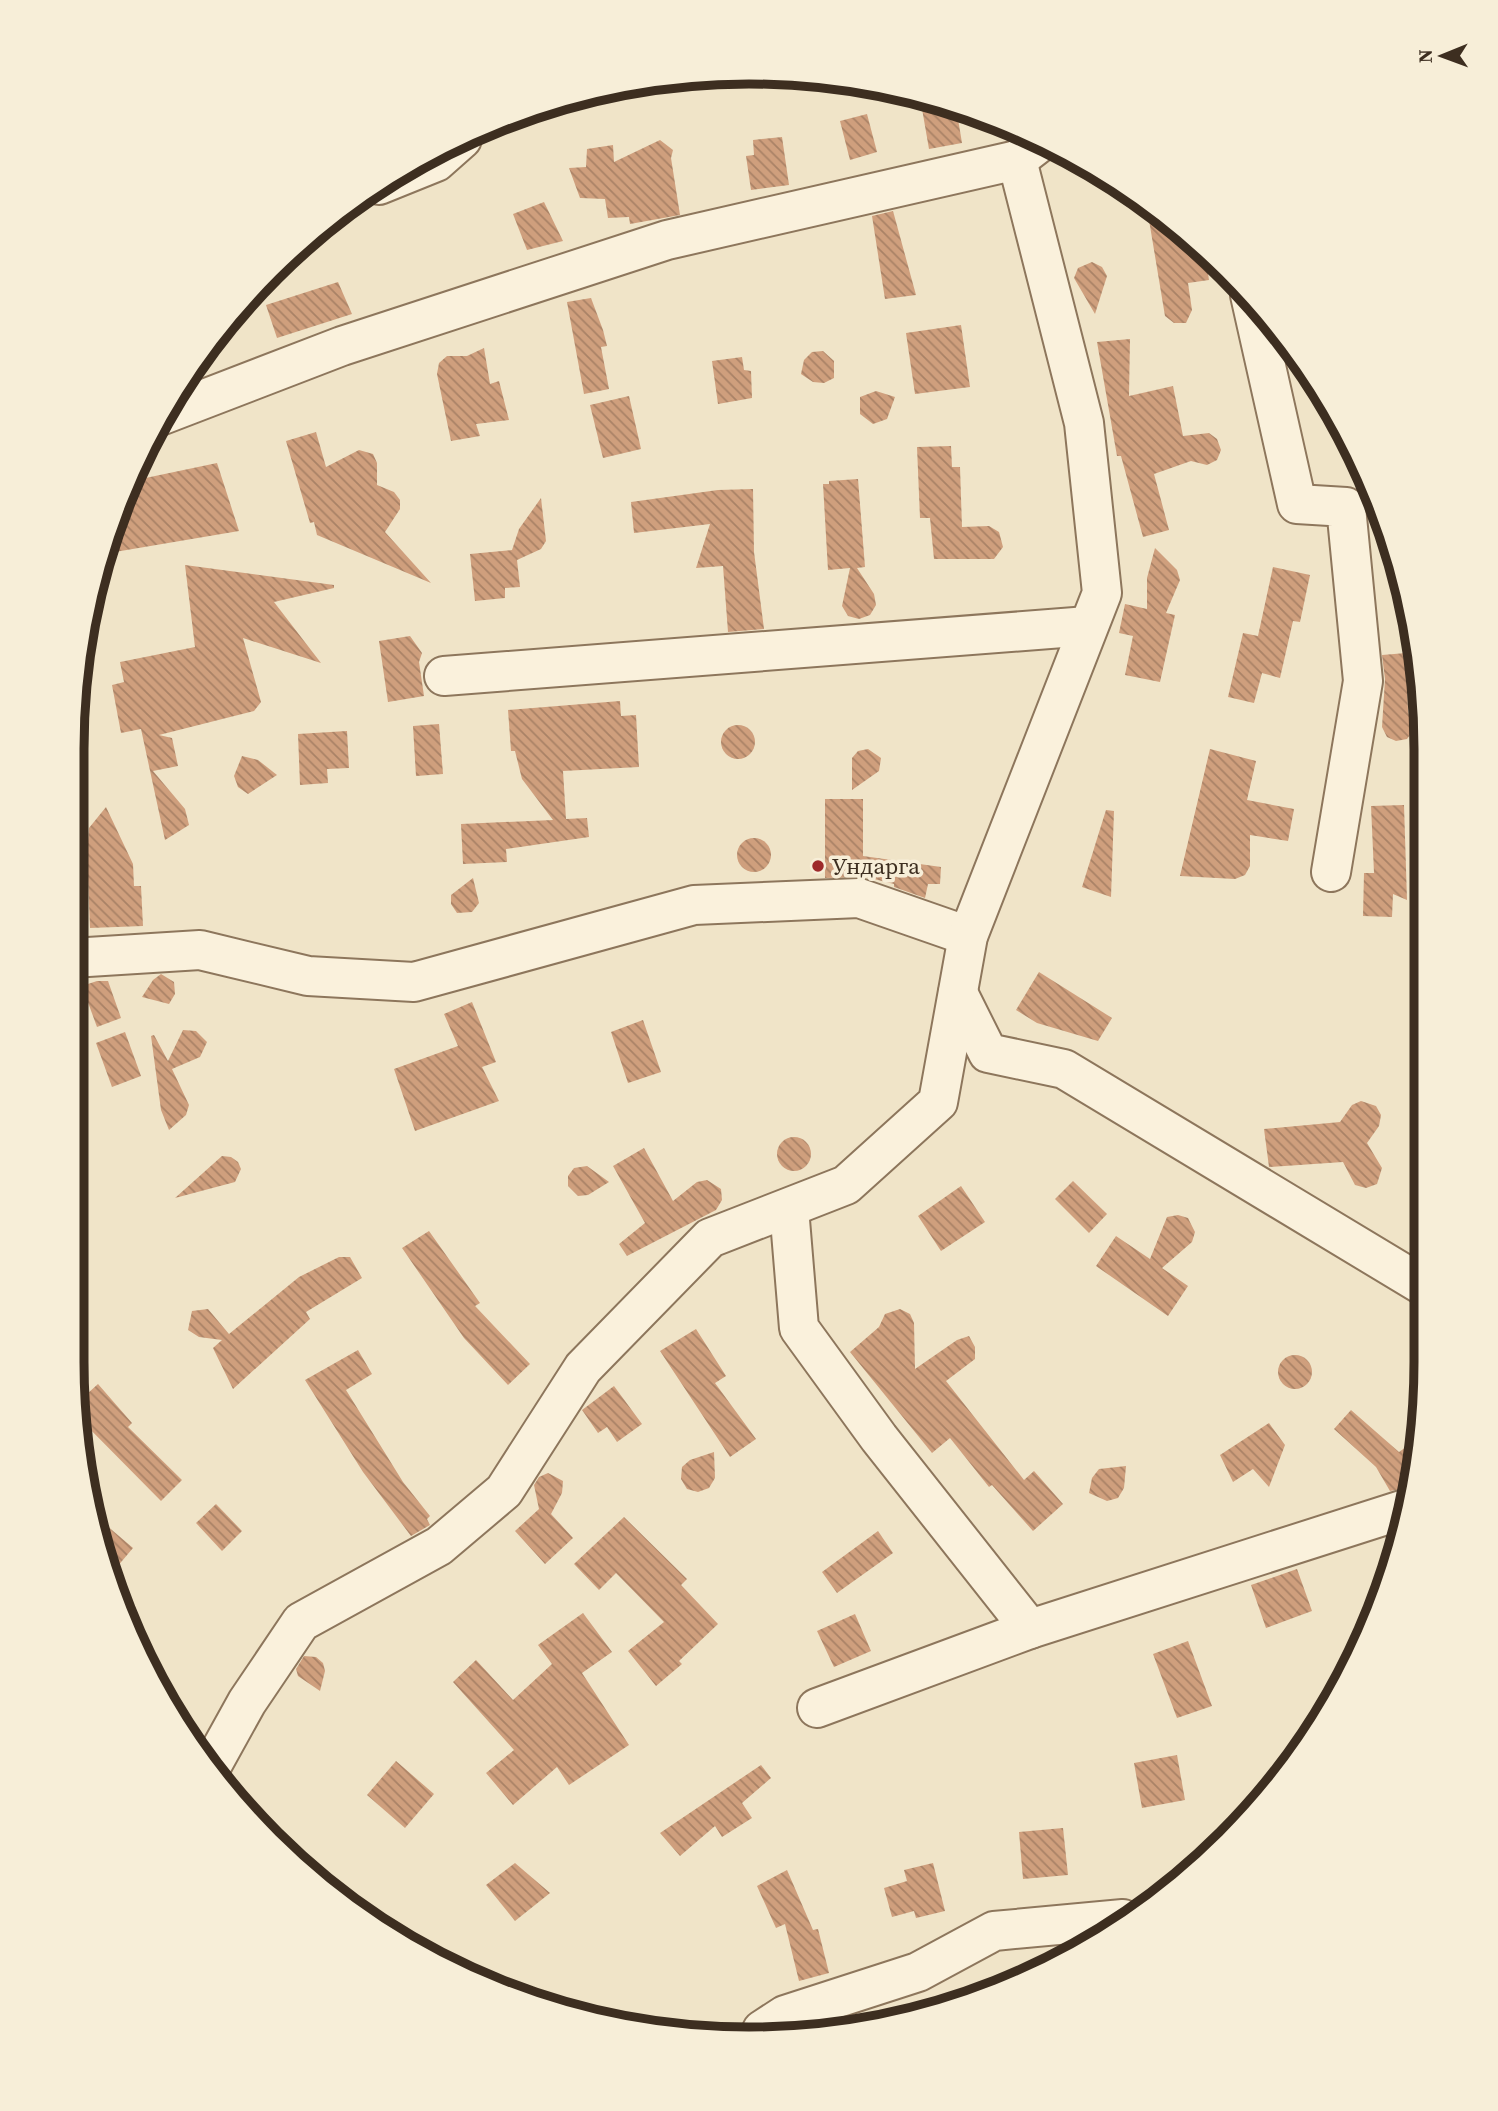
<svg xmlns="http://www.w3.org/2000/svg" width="1498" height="2111" viewBox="0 0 1498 2111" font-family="'Source Serif 4',serif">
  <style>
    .building { fill: url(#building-back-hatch) }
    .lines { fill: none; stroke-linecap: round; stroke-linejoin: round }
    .minor-casing { stroke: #8d765c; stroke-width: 42 }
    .minor { stroke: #faf1dc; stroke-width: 38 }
    .poi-dot { fill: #9e2a2b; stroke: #f7eed8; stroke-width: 2.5 }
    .labels { text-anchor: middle; stroke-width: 7; stroke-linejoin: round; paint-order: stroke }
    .poi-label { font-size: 23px; fill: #3d2e20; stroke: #f7eed8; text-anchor: start }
    .rim { fill: none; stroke: #3d2e20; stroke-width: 9 }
  </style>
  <defs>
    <pattern id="building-back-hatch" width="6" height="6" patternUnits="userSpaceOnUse" patternTransform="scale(1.75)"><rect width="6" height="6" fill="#cf9f7d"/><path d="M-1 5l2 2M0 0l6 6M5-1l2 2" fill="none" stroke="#a98266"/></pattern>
  </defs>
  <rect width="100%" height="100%" fill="#f0e4c8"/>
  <g class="building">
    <polygon points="938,100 956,107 962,143 929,149 921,103"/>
    <polygon points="867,114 877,152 850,160 840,121"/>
    <polygon points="782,137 789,185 751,190 746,156 754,155 753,140"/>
    <polygon points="660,140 673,150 671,158 680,215 630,224 629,217 608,218 605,199 580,198 569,168 586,167 587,149 613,145 614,162"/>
    <polygon points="544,202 563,241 527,250 513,214"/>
    <polygon points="1146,202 1161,211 1205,253 1209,280 1188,283 1192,310 1186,323 1174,323 1165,316"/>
    <polygon points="893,211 916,295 885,299 872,216"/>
    <polygon points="1092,262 1102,267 1107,276 1095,314 1074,278 1078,268"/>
    <polygon points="338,282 352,314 277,338 266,305"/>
    <polygon points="591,298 603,330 607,346 601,347 609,389 584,394 567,302"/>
    <polygon points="961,325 970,387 915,394 906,333"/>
    <polygon points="1130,339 1129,396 1173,386 1183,436 1209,433 1217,439 1221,450 1217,460 1207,465 1191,461 1154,474 1169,530 1143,537 1121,456 1117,456 1097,342"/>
    <polygon points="484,348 490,384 499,381 509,420 476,424 480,436 451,441 437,374 439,363 447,356 467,356"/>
    <polygon points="823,351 834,361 834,378 824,383 813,382 801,374 804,360 812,352"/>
    <polygon points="742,357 744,370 751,371 752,398 718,404 712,361"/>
    <polygon points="876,391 895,397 887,419 873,424 860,414 860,397"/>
    <polygon points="629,396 641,449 603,458 590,405"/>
    <polygon points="316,432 326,467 359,450 373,454 377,463 377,485 394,492 400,500 400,509 385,532 431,583 317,535 314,522 310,523 286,441"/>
    <polygon points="951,446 952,467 960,467 962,527 989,526 999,532 1003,547 994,559 934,559 930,518 920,518 917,447"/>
    <polygon points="217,463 239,531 109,553 136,480"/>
    <polygon points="858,479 865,567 857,568 874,594 876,605 870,615 859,619 848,616 842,606 850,568 828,570 823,484 829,484 829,481"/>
    <polygon points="753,489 754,552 764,629 728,632 723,566 696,568 710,524 634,533 631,502 718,490"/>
    <polygon points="541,498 546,541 541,549 517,560 520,587 505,588 505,598 475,601 470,554 512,550 519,529"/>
    <polygon points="1155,548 1177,570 1180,580 1166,613 1175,615 1160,682 1125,675 1133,636 1119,633 1125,604 1147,609 1147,578"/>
    <polygon points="185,565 334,585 334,588 274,602 321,663 243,638 261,702 254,711 159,735 172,738 178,766 153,771 185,809 189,825 165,840 141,729 121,733 112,685 124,682 120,662 195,647"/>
    <polygon points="1273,567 1310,575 1300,622 1293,621 1280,678 1262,673 1254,703 1228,697 1243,633 1258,636"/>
    <polygon points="410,636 422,653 419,662 424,696 388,702 379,641"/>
    <polygon points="1406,653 1408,711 1413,731 1407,739 1396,741 1387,737 1382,727 1385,679 1382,655"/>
    <polygon points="620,701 621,716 636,715 639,767 563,771 566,819 587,818 589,837 506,849 507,862 463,864 461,824 553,820 522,779 515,751 511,751 508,710"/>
    <polygon points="439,724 443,774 416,776 413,726"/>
    <circle cx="738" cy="742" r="17"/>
    <polygon points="347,731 349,768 327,769 328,783 300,785 298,734"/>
    <polygon points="868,749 881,758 879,771 852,790 852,758 858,751"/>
    <polygon points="1210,749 1256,761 1247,800 1294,809 1288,841 1250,835 1250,866 1245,875 1235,879 1180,876"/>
    <polygon points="242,756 258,760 277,775 248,794 238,787 234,776"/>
    <polygon points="825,799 863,799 863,856 941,867 940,884 928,884 925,898 894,887 894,884 866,877 825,878"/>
    <polygon points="1404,805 1407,900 1393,894 1392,917 1363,916 1364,873 1374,873 1371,806"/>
    <polygon points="106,807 133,864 134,886 141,886 143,926 90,928 87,854 89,828"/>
    <polygon points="1106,810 1114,811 1111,897 1082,887"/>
    <circle cx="754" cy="855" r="17"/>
    <polygon points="473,878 479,903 472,912 457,913 451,904 451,895"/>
    <polygon points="1039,972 1112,1018 1098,1041 1037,1023 1016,1010"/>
    <polygon points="161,974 174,982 175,994 169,1004 142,997 153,980"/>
    <polygon points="97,981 108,981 121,1018 97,1027 82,986"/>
    <polygon points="472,1002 496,1062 482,1067 499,1101 415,1131 394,1069 458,1046 444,1014"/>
    <polygon points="643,1020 661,1072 628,1083 611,1032"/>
    <polygon points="183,1030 196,1031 207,1042 200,1057 172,1069 189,1105 186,1115 169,1130 161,1110 151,1036 154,1035 168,1061"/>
    <polygon points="125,1032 141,1076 112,1087 96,1043"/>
    <polygon points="1361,1101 1376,1106 1381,1115 1379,1126 1367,1143 1382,1168 1377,1184 1366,1188 1355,1185 1343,1162 1269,1167 1264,1129 1340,1122 1352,1105"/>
    <circle cx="794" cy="1154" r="17"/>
    <polygon points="644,1148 673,1201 697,1182 707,1180 721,1189 722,1200 716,1210 627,1256 619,1244 645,1223 613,1166"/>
    <polygon points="222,1156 231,1157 238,1162 241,1169 235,1182 175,1198"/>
    <polygon points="587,1166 609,1182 588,1195 578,1196 568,1186 568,1176 574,1168"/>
    <polygon points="1073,1181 1107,1214 1089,1233 1055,1199"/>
    <polygon points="961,1186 985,1222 941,1251 918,1216"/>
    <polygon points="1178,1215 1188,1218 1195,1232 1192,1242 1162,1268 1188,1286 1168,1316 1096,1266 1116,1236 1150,1259 1167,1217"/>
    <polygon points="429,1231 480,1303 475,1306 530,1364 508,1385 464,1338 402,1248"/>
    <polygon points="339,1257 350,1257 362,1278 306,1312 310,1319 233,1389 213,1348 222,1340 199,1337 188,1330 192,1311 208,1309 229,1334 299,1277"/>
    <polygon points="900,1309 910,1314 914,1323 915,1369 957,1340 969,1336 975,1347 975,1359 946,1381 1024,1480 1034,1471 1063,1504 1033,1531 992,1485 989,1487 950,1438 932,1453 850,1352 879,1327 885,1314"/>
    <polygon points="696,1329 726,1376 715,1383 756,1439 730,1457 660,1351"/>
    <polygon points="358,1350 372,1374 346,1390 403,1482 430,1516 427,1519 430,1525 411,1536 363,1472 305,1380"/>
    <circle cx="1295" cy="1372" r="17"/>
    <polygon points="98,1384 132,1423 128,1427 182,1480 161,1501 79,1418 77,1403"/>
    <polygon points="614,1386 642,1424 617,1442 607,1427 598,1433 582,1410"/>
    <polygon points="1351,1410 1399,1452 1419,1438 1412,1487 1390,1491 1376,1467 1334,1429"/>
    <polygon points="1269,1423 1285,1445 1269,1487 1253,1469 1233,1482 1220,1455"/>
    <polygon points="714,1452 715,1478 709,1488 698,1492 687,1489 681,1479 682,1467 690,1460"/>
    <polygon points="1126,1466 1124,1488 1118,1498 1107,1501 1089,1493 1092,1478 1099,1469"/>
    <polygon points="548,1473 563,1481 562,1493 551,1514 573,1538 545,1564 515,1531 539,1509 534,1485 539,1477"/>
    <polygon points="216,1504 242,1531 222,1551 196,1523"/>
    <polygon points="92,1513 133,1548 111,1574 95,1538"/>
    <polygon points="624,1517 687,1579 681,1585 718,1624 679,1661 682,1664 656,1686 628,1651 664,1622 616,1573 599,1590 574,1564"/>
    <polygon points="878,1531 893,1553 837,1593 822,1572"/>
    <polygon points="1297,1569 1312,1611 1266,1628 1251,1585"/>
    <polygon points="583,1613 612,1652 582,1673 629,1745 569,1785 557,1767 513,1805 486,1773 514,1750 453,1682 476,1660 513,1700 552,1664 538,1645"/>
    <polygon points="855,1614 871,1651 834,1667 817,1631"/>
    <polygon points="1188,1641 1212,1706 1177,1718 1153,1654"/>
    <polygon points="304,1656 316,1657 323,1663 325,1671 320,1691 298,1676 296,1669"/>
    <polygon points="1177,1755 1185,1800 1142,1808 1134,1763"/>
    <polygon points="396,1761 434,1794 405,1828 367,1795"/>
    <polygon points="761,1765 771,1778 742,1803 752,1818 722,1837 715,1826 680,1856 660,1833"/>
    <polygon points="1063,1828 1068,1875 1023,1879 1019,1832"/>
    <polygon points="515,1863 550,1893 515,1921 486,1885"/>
    <polygon points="933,1863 945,1911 916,1918 914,1911 892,1917 884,1888 907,1881 904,1870"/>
    <polygon points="787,1870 813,1930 818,1929 829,1973 799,1981 785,1924 776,1928 757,1886"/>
  </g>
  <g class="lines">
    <defs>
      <g id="minor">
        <polyline points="379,185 436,162 462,139"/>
        <polyline points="1250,295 1297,504 1346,507 1363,681 1331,872"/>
        <polyline points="160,416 342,346 667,240 1017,160 1043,140"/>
        <polyline points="444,676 1088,626"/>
        <polyline points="72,958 200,950 308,976 414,982 694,905 859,898 968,936"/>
        <polyline points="958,993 988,1053 1064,1069 1424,1286"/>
        <polyline points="789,1208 799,1328 879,1438 1030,1629"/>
        <polyline points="817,1708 1030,1629 1408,1508"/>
        <polyline points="211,1767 247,1702 301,1622 439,1546 504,1491 583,1368 710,1238 846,1185 938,1102 968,936 1102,593 1084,423 1017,160"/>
        <polyline points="762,2030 785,2015 918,1972 994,1931 1123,1919"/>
      </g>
    </defs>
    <use href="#minor" class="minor-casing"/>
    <use href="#minor" class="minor"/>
  </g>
  <circle class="poi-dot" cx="818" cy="866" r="7"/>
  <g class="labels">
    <g class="poi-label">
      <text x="832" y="874">Ундарга</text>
    </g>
  </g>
  <path d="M0 0H1498V2111H0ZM749 84H749A665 665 0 0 1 1414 749V1362A665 665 0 0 1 749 2027H749A665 665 0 0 1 84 1362V749A665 665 0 0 1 749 84Z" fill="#f7eed8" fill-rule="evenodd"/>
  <path class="rim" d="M749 84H749A665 665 0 0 1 1414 749V1362A665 665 0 0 1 749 2027H749A665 665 0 0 1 84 1362V749A665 665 0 0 1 749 84Z"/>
  <g transform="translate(1442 56) rotate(269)" stroke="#f7eed8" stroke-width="5" paint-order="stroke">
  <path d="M0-5L12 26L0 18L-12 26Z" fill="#3d2e20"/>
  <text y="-10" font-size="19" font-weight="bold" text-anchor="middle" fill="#3d2e20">N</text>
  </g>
</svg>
